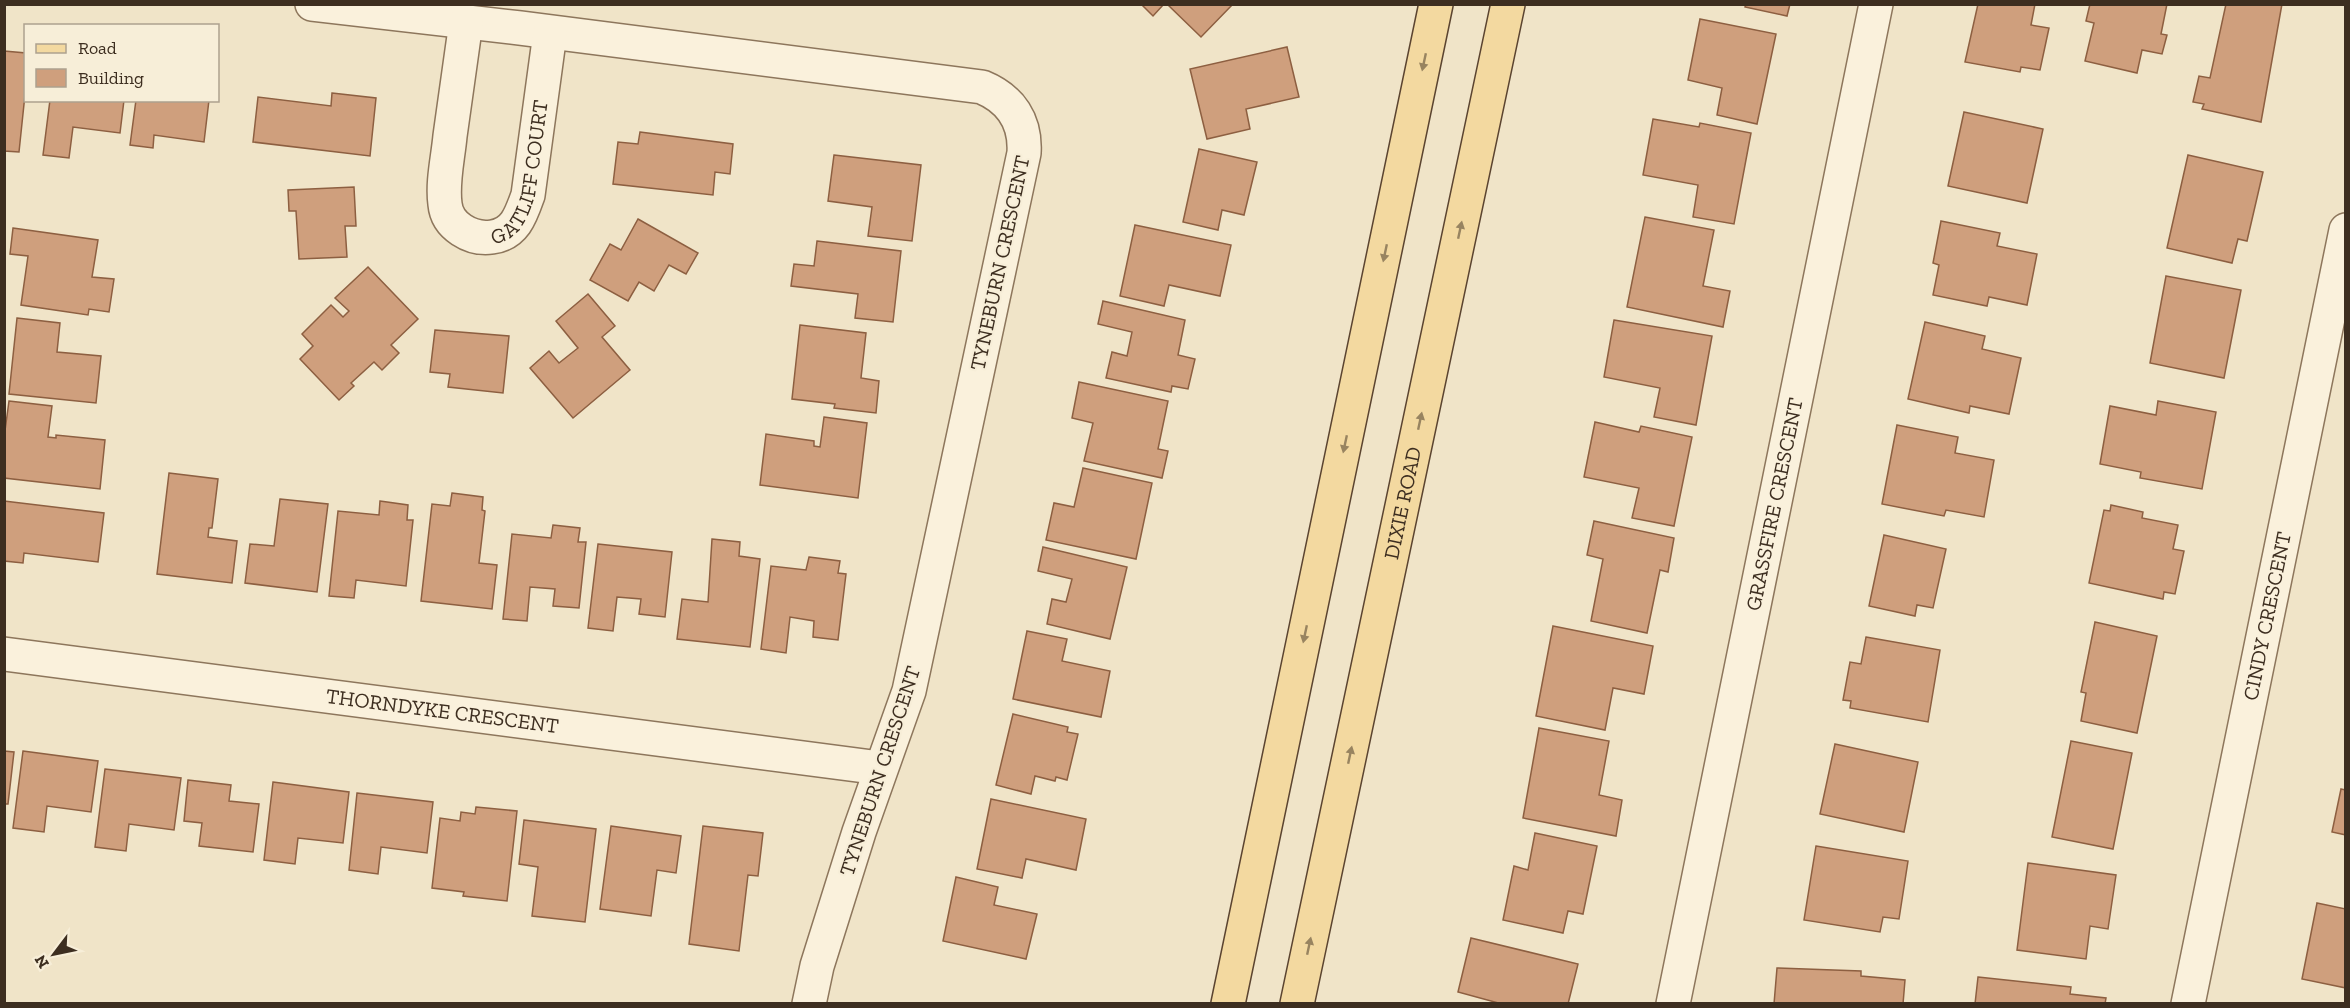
<svg xmlns="http://www.w3.org/2000/svg" width="2350" height="1008" viewBox="0 0 2350 1008" font-family="'Zilla Slab',serif">
  <style>
    .building { fill: #cf9f7d; stroke: #8d5f41; stroke-width: 1.5 }
    .lines { fill: none; stroke-linecap: round; stroke-linejoin: round }
    .minor-casing { stroke: #8d765c; stroke-width: 36 }
    .major-casing { stroke: #5b4430; stroke-width: 36 }
    .minor { stroke: #faf1dc; stroke-width: 33 }
    .major { stroke: #f3d9a0; stroke-width: 33 }
    .oneway { fill: #988460 }
    .labels { text-anchor: middle; stroke-width: 4.5; stroke-linejoin: round; paint-order: stroke }
    .street-label { font-size: 21px; fill: #3d2e20; stroke: #f7eed8 }
  </style>
  <rect width="100%" height="100%" fill="#f0e4c8"/>
  <g class="building">
    <polygon points="1141,4 1164,4 1153,16"/>
    <polygon points="1167,4 1233,4 1201,37"/>
    <polygon points="1746,4 1790,4 1787,16 1745,7"/>
    <polygon points="1978,4 2035,4 2031,25 2049,28 2040,70 2021,67 2020,72 1965,62"/>
    <polygon points="2090,4 2167,4 2161,34 2167,35 2162,54 2142,50 2137,73 2085,61 2094,23 2086,21"/>
    <polygon points="2226,4 2282,4 2261,122 2202,109 2204,104 2193,102 2199,76 2210,78"/>
    <polygon points="1700,19 1776,34 1757,124 1717,115 1722,88 1688,80"/>
    <polygon points="1287,47 1299,97 1246,109 1250,129 1207,139 1190,69"/>
    <polygon points="4,51 26,53 26,85 19,152 4,151"/>
    <polygon points="332,93 376,98 370,156 253,142 258,97 331,106"/>
    <polygon points="50,100 124,100 120,133 73,127 69,158 43,155"/>
    <polygon points="136,100 209,100 204,142 154,135 153,148 130,145"/>
    <polygon points="1964,112 2043,129 2027,203 1948,186"/>
    <polygon points="1653,119 1699,127 1700,123 1751,133 1734,224 1693,217 1698,185 1643,175"/>
    <polygon points="640,132 733,144 730,174 715,172 713,195 613,184 618,142 638,144"/>
    <polygon points="1199,149 1257,162 1244,215 1222,210 1218,230 1183,222"/>
    <polygon points="834,155 921,165 912,241 868,236 872,207 828,201"/>
    <polygon points="2188,155 2263,172 2247,241 2238,239 2232,263 2167,248"/>
    <polygon points="354,187 356,226 345,226 347,257 299,259 296,211 289,211 288,190"/>
    <polygon points="1645,217 1714,230 1703,286 1730,291 1723,327 1627,307"/>
    <polygon points="638,219 698,253 686,274 669,265 654,291 639,282 628,301 590,280 610,244 621,250"/>
    <polygon points="1941,221 2000,233 1997,246 2037,254 2027,305 1989,297 1987,306 1933,295 1939,265 1933,263"/>
    <polygon points="1135,225 1231,245 1220,296 1169,285 1164,306 1120,296"/>
    <polygon points="13,228 98,240 92,277 114,279 109,312 89,309 88,315 21,305 28,256 10,254"/>
    <polygon points="817,241 901,251 893,322 855,318 858,294 791,286 794,264 814,266"/>
    <polygon points="368,267 418,319 391,345 399,353 382,370 374,362 351,383 354,386 339,400 300,359 313,346 302,334 331,305 343,317 349,311 335,298"/>
    <polygon points="2166,276 2241,290 2224,378 2150,363"/>
    <polygon points="588,294 615,326 602,337 630,370 573,418 530,368 549,351 559,363 578,348 556,321"/>
    <polygon points="1103,301 1185,320 1178,355 1195,359 1188,389 1172,386 1171,392 1106,378 1112,352 1127,356 1132,332 1098,324"/>
    <polygon points="17,318 60,323 57,352 101,356 96,403 9,394"/>
    <polygon points="1614,320 1712,336 1696,425 1654,417 1660,388 1604,377"/>
    <polygon points="1925,322 1985,336 1982,349 2021,358 2009,414 1970,406 1969,413 1908,399"/>
    <polygon points="800,325 866,333 861,378 879,381 876,413 834,408 835,404 792,399"/>
    <polygon points="435,330 509,336 503,393 448,387 450,374 430,372"/>
    <polygon points="1079,382 1168,401 1158,449 1168,451 1162,478 1084,461 1093,423 1072,418"/>
    <polygon points="9,401 52,406 48,437 56,438 56,435 105,440 100,489 4,478 4,438"/>
    <polygon points="2158,401 2216,412 2202,489 2140,478 2141,472 2100,464 2110,406 2156,415"/>
    <polygon points="824,417 867,423 858,498 760,485 766,434 814,441 814,446 820,447"/>
    <polygon points="1595,422 1639,432 1641,426 1692,437 1674,526 1632,518 1639,488 1584,477"/>
    <polygon points="1897,425 1958,437 1955,453 1994,460 1984,517 1946,510 1944,516 1882,504"/>
    <polygon points="1083,468 1152,483 1136,559 1046,540 1054,503 1074,507"/>
    <polygon points="169,473 218,479 212,528 209,528 208,537 237,541 232,583 157,574"/>
    <polygon points="452,493 483,497 482,510 485,511 479,563 497,565 492,609 421,601 432,504 450,506"/>
    <polygon points="280,499 328,504 317,592 245,583 250,544 274,546"/>
    <polygon points="4,501 104,513 98,562 24,553 23,563 4,561"/>
    <polygon points="380,501 408,505 407,520 413,520 406,586 356,580 354,598 329,596 338,511 379,515"/>
    <polygon points="2111,505 2143,512 2142,518 2178,525 2173,549 2184,551 2175,594 2164,592 2163,599 2089,583 2104,510 2110,511"/>
    <polygon points="1594,521 1674,538 1668,572 1660,570 1647,633 1591,621 1603,559 1587,555"/>
    <polygon points="553,525 580,528 578,542 586,542 579,608 553,606 555,589 530,587 527,621 503,619 512,534 551,538"/>
    <polygon points="1884,535 1946,549 1933,608 1917,605 1915,616 1869,606"/>
    <polygon points="712,539 740,542 739,556 760,559 750,647 677,639 682,599 708,602"/>
    <polygon points="598,544 672,552 665,617 639,614 641,599 617,597 613,631 588,628"/>
    <polygon points="1043,547 1127,567 1110,639 1047,624 1052,599 1066,602 1072,579 1038,571"/>
    <polygon points="809,557 840,561 838,573 846,574 838,640 813,637 814,621 790,617 786,653 761,649 771,566 806,570"/>
    <polygon points="2095,622 2157,636 2137,733 2081,721 2086,693 2081,692"/>
    <polygon points="1553,626 1653,646 1644,694 1613,688 1605,730 1536,716"/>
    <polygon points="1027,631 1067,639 1062,661 1110,671 1101,717 1013,699"/>
    <polygon points="1866,637 1940,650 1928,722 1850,708 1851,701 1843,700 1850,662 1861,664"/>
    <polygon points="1013,714 1068,727 1067,732 1078,734 1067,780 1056,777 1055,781 1035,776 1031,794 996,785"/>
    <polygon points="1539,728 1609,741 1599,795 1622,800 1616,836 1523,818"/>
    <polygon points="2071,741 2132,753 2113,849 2052,837"/>
    <polygon points="1835,744 1918,762 1904,832 1820,814"/>
    <polygon points="4,751 14,752 8,804 4,804"/>
    <polygon points="23,751 98,761 91,812 47,806 44,832 13,828"/>
    <polygon points="105,769 181,778 174,830 129,824 126,851 95,847"/>
    <polygon points="188,780 231,785 229,801 259,804 253,852 199,846 202,823 184,821"/>
    <polygon points="273,782 349,792 343,843 298,838 295,864 264,860"/>
    <polygon points="2341,789 2346,790 2346,835 2332,832"/>
    <polygon points="357,793 433,802 427,853 381,847 378,874 349,870"/>
    <polygon points="991,799 1086,819 1076,870 1026,859 1022,878 977,869"/>
    <polygon points="476,807 517,811 507,901 463,896 464,892 432,888 440,818 460,821 461,812 475,814"/>
    <polygon points="524,820 596,829 585,922 532,916 538,867 519,864"/>
    <polygon points="611,826 681,836 676,873 657,870 651,916 600,909"/>
    <polygon points="703,826 763,833 758,876 748,875 739,951 689,944"/>
    <polygon points="1535,833 1597,846 1583,914 1568,911 1563,933 1503,920 1514,866 1528,870"/>
    <polygon points="1816,846 1908,861 1899,919 1883,917 1880,932 1804,920"/>
    <polygon points="2028,863 2116,875 2108,929 2090,926 2086,959 2017,950"/>
    <polygon points="956,877 998,887 994,905 1037,914 1026,959 943,941"/>
    <polygon points="2317,903 2346,909 2346,988 2302,979"/>
    <polygon points="1471,938 1578,964 1568,1004 1502,1004 1458,992"/>
    <polygon points="1777,968 1861,971 1861,976 1905,980 1903,1004 1774,1004"/>
    <polygon points="1978,977 2071,987 2070,994 2106,998 2105,1004 1975,1004"/>
  </g>
  <g class="lines">
    <defs>
      <g id="minor">
        <path d="M312,4L520,28L982,87C1011,99 1026,121 1024,153L909,691L859,832L817,966L809,1004"/>
        <path id="s1" d="M466,22C461,60 455,98 450,136C448,158 442,182 445,204C447,226 471,240 492,237C515,234 521,215 528,195L550,33"/>
        <path id="s2" d="M4,654L880,768"/>
        <path id="s3" d="M1673,1004L1876,4"/>
        <path id="s4" d="M2188,1004L2346,230"/>
      </g>
      <g id="major">
        <polyline points="1228,1004 1436,4"/>
        <path id="s5" d="M1297,1004L1508,4"/>
      </g>
    </defs>
    <use href="#minor" class="minor-casing"/>
    <use href="#major" class="major-casing"/>
    <use href="#minor" class="minor"/>
    <use href="#major" class="major"/>
  </g>
  <defs><path id="oneway-solid" d="M-6-.8H1V-3.2L6.5 0L1 3.2V.8H-6Z" transform="scale(1.5)"/></defs>
  <g class="oneway">
    <use href="#oneway-solid" transform="translate(1424 62) rotate(102)"/>
    <use href="#oneway-solid" transform="translate(1460 230) rotate(-78)"/>
    <use href="#oneway-solid" transform="translate(1385 253) rotate(102)"/>
    <use href="#oneway-solid" transform="translate(1420 421) rotate(-78)"/>
    <use href="#oneway-solid" transform="translate(1345 444) rotate(102)"/>
    <use href="#oneway-solid" transform="translate(1305 634) rotate(102)"/>
    <use href="#oneway-solid" transform="translate(1350 755) rotate(-78)"/>
    <use href="#oneway-solid" transform="translate(1309 946) rotate(-78)"/>
  </g>
  <g class="labels">
    <g class="street-label">
      <text dy="7" stroke="none"><textPath href="#s1" startOffset="324">GATLIFF COURT</textPath></text>
      <text transform="translate(1000 263) rotate(-78)" y="7">TYNEBURN CRESCENT</text>
      <text dy="7" stroke="none"><textPath href="#s5" startOffset="512">DIXIE ROAD</textPath></text>
      <text dy="7" stroke="none"><textPath href="#s3" startOffset="510">GRASSFIRE CRESCENT</textPath></text>
      <text dy="7" stroke="none"><textPath href="#s4" startOffset="396">CINDY CRESCENT</textPath></text>
      <text dy="7" stroke="none"><textPath href="#s2" startOffset="442">THORNDYKE CRESCENT</textPath></text>
      <text transform="translate(880 771) rotate(-72)" y="7">TYNEBURN CRESCENT</text>
    </g>
  </g>
  <rect width="2350" height="1008" fill="none" stroke="#3d2e20" stroke-width="12"/>
  <rect x="24" y="24" width="195" height="78" fill="#f7eed8" stroke="#ada18e" stroke-width="1.5"/>
  <rect x="36" y="44" width="30" height="9" fill="#f3d9a0" stroke="#ada18e" stroke-width="1.5"/>
  <text x="78" y="54" font-size="18" fill="#3d2e20">Road</text>
  <rect x="36" y="69" width="30" height="18" fill="#cf9f7d" stroke="#ada18e" stroke-width="1.5"/>
  <text x="78" y="84" font-size="18" fill="#3d2e20">Building</text>
  <g transform="translate(54 954) rotate(238)" stroke="#f7eed8" stroke-width="4.5" paint-order="stroke">
  <path d="M0-4.5L10 22L0 15L-10 22Z" fill="#3d2e20"/>
  <text y="-9" font-size="16" font-weight="bold" text-anchor="middle" fill="#3d2e20">N</text>
  </g>
</svg>
